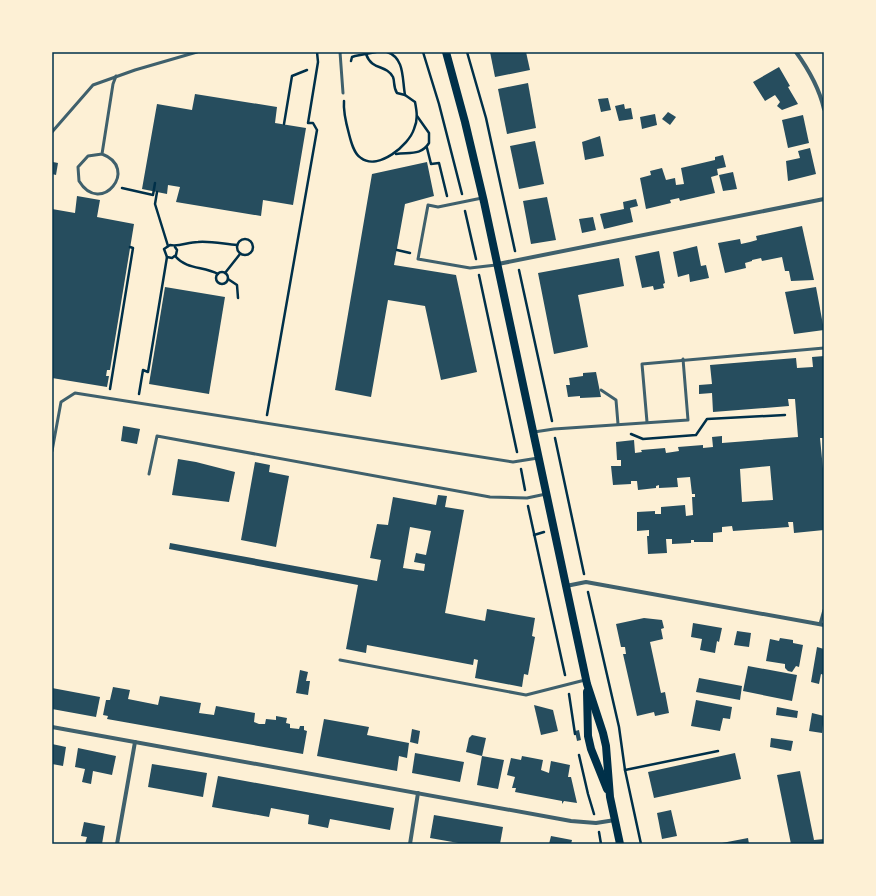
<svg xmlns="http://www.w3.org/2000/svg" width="876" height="896" viewBox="0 0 876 896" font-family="'Golos Text',sans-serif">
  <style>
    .building { fill: #264d5e; fill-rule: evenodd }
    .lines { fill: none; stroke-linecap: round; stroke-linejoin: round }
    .path { stroke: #003049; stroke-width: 2.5 }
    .service { stroke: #3f606c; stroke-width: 3 }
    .minor { stroke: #3f606c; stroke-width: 4 }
    .secondary { stroke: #003049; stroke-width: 8 }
    .neatline { fill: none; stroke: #003049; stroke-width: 1.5 }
  </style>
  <rect width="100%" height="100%" fill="#fdf0d5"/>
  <g class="building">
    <polygon points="490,52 526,52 530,70 495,77"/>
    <polygon points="779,67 790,86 788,87 798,104 782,110 777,106 780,102 775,95 765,101 753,82"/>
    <polygon points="528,83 536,128 507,134 498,89"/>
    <polygon points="195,94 277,107 275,123 306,128 293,205 263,200 261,216 176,202 180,187 168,185 167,194 142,189 157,104 192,110"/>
    <polygon points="608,98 611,110 601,112 598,99"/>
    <polygon points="624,104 625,109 631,108 633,119 619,121 615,106"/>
    <polygon points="668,112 676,117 670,125 662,119"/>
    <polygon points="655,114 657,125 642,129 640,117"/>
    <polygon points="803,115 809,143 788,148 782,120"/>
    <polygon points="600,136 604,156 585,160 582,142"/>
    <polygon points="535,141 544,184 519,189 510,146"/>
    <polygon points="810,148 816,174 788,181 786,161 800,158 798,151"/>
    <polygon points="723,155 726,167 717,169 718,175 711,177 715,193 680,201 679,198 670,200 671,203 646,209 640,178 651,175 650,171 662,168 666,180 675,178 676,185 684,184 681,168 715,160 715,157"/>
    <polygon points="53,162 58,163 56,175 52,174"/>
    <polygon points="427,162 434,196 405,204 394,265 456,275 477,372 441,380 425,306 388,300 371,397 335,390 372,174"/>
    <polygon points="733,172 737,189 723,191 719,175"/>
    <polygon points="77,196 100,200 97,217 134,224 110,370 107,370 106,376 109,376 107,387 52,378 52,209 75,213"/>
    <polygon points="547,197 556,240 531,244 523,201"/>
    <polygon points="636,199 638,206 630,208 633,222 604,229 600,214 624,209 623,202"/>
    <polygon points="593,217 596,230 582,233 579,219"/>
    <polygon points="802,226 814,280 791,281 789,271 785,271 782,257 762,261 761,258 752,260 752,261 745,263 746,268 725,273 718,243 740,239 741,244 750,242 757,240 756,236"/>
    <polygon points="697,246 701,266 706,265 709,278 690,282 689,274 678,277 673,252"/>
    <polygon points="659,251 665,283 663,284 664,288 654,290 653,286 642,288 635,256"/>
    <polygon points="619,258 624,286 578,295 588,347 554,354 538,273"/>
    <polygon points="165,287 225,297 209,394 149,384"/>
    <polygon points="816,287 824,330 794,334 785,292"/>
    <path d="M824,356V438H820L824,479V530L794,533L793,522H788L789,527L733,531L732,526L722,527V532L713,533V542H694V540H691V543L672,544V539H666L667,553L648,554L647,536H649V530L637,531V512L655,511V514H661V507L685,505L686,516L693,515L692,497H695V494H692L690,477L677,478L678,487L659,488V485L656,486V488L638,490L637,481H631V484L613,485L611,466H621V460H617L616,442L634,440L635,453L642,452L641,450L665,448L666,453L679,451L678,447L703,445V448L713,447L712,437L722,436V443L798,437L795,399H788L789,406L713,412L712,393L699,394V385L712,384L710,365L796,358L797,368L813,367L812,357ZM770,466L773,500L742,502L740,469Z"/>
    <polygon points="596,372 601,397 580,398 580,396 568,397 566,385 570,385 569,378 583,376 583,373"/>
    <polygon points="123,426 140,429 137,444 121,441"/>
    <polygon points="178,459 196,462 235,472 229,502 172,495"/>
    <polygon points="255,462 270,465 269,472 289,476 276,547 241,540"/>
    <path d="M438,495L447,496L445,507L464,510L445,613L485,621L487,609L535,618L532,636L535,637L528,675L524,674L522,687L475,678L478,660L474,659L473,665L367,645L366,653L346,649L358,585L169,549L170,543L377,581L381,560L370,558L377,524L388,525L393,497L436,505ZM410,527L431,531L426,555L416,553L414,562L425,564L424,571L403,568Z"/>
    <polygon points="644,618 662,620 664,628 661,629 663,639 650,642 661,693 665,692 669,713 655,716 654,712 637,716 623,654 626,654 625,647 621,647 616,624"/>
    <polygon points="693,623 722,628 719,642 717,641 715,653 700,650 702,639 691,637"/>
    <polygon points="737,631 751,633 749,647 734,645"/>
    <polygon points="780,638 793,640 793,643 803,645 799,667 796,666 792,672 788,671 785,668 785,664 766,661 770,639 779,641"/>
    <polygon points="817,647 824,649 824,675 821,674 819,684 811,682"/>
    <polygon points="748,666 797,675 792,701 743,691"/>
    <polygon points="300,670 308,672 306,681 310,681 308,695 296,693"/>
    <polygon points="699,678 742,686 740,700 696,692"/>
    <polygon points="113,687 130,690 128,699 158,705 160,696 201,703 199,713 214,715 216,706 255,713 254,722 259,724 265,724 266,719 276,720 276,716 287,718 286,723 290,724 290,728 299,729 300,726 304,726 304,730 307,731 303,754 107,719 108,716 103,715 106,700 110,700"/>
    <polygon points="52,688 100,697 96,717 52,709"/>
    <polygon points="696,700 732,707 730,719 723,718 720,731 691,726"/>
    <polygon points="534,705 553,710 558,731 541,735"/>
    <polygon points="777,707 798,711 797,718 776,715"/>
    <polygon points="812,713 824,716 822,733 809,731"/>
    <polygon points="324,719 369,727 367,735 409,743 407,758 399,756 397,771 317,756"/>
    <polygon points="412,729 420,731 418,744 410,742"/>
    <polygon points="579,730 581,740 577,741 575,731"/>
    <polygon points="472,735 486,738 482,756 466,752 469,738"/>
    <polygon points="771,738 793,741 791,751 770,747"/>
    <polygon points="52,744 66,747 63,766 52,764"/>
    <polygon points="78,748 116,756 112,775 93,771 91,784 82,782 85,769 75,767"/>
    <polygon points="415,753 464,762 460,782 412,773"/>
    <polygon points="735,753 741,779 654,798 648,772"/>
    <polygon points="482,756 504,760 498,789 477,785"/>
    <polygon points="522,756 543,760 541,770 549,773 551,761 570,765 568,777 571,777 577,803 564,801 562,804 562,801 515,792 516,788 512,788 515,777 507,775 511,758 521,760"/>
    <polygon points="152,764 207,773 203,797 148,787"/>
    <polygon points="800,771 814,840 824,839 824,844 791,844 777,775"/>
    <polygon points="218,776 394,808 390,830 330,819 328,828 308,824 309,815 271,808 269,817 212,807"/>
    <polygon points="671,810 677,836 662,839 657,813"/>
    <polygon points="434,815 503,827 500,844 464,844 430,838"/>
    <polygon points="84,822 105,826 102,844 85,844 87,837 81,836"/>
    <polygon points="551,836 572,840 571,844 549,844"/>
    <polygon points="748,838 749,844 722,844 722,843"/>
  </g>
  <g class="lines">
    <g class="path">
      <path d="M387,52C405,58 402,79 405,95"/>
      <polyline points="423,52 439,104 462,194"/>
      <polyline points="467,52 486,118 515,251"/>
      <polyline points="351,61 352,57 355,56 376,52"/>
      <path d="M344,101C343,112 346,123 349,134C351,142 354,154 361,158C378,171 409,145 414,129C418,120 417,112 415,102L405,95L397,93C393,87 395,82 393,77C386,64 372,71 366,54"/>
      <polyline points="284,124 292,76 307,70"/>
      <polyline points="427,148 431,164 439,163 447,196"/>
      <path d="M396,154C409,152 421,156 429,143V133L417,116"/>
      <polyline points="122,188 153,195 155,183"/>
      <polyline points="157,192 155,204 168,246"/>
      <polyline points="465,211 476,259"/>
      <circle cx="245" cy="247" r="8"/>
      <path d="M175,247L177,250L176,255L172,258L167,257L164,249L170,245C179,247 188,242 198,242C211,241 224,244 237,245"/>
      <polyline points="397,250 410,253"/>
      <path d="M175,256C187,270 203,266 218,274"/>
      <polyline points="519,270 552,421"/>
      <circle cx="222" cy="278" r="6"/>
      <polyline points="225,273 240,254"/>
      <polyline points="479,275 517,452"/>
      <polyline points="228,279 237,285 238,298"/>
      <polyline points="110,389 133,248 130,247"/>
      <polyline points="139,394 143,370 148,372 167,257"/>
      <polyline points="267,415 317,130 313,123 308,123 318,62 317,52"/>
      <polyline points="631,434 643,439 696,435 707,419 785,415"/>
      <polyline points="555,438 584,574"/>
      <polyline points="521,469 525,490"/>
      <polyline points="528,506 565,675"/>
      <polyline points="534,535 544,532"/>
      <polyline points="588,592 619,727 625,770 641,844"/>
      <polyline points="569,694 575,734"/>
      <polyline points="579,755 588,794 594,814"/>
      <polyline points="625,770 718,751"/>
      <polyline points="599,832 601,844"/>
    </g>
    <g class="service">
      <polyline points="340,52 343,93"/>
      <polyline points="52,132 93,85 135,70 197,52"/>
      <path d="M102,154C140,168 101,217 79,181L78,167L88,156L102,154L113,84L116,76"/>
      <polyline points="482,198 438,207 428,205 418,259 470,268 496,265"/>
      <polyline points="601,390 616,400 618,424"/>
      <polyline points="647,422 642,364 824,348"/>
      <polyline points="534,432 554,429 688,420 683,359"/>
      <polyline points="52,451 61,402 75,393 513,462 538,458"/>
      <polyline points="149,474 157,436 490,497 527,498 546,494"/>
      <polyline points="820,624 824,610"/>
      <polyline points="340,660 526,695 585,680"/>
    </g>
    <g class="minor">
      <path d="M796,52C809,70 819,87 824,109"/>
      <polyline points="498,264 824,199"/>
      <polyline points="566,586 586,582 824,625"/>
      <polyline points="52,727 571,821 596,823 615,820"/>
      <polyline points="117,844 135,742"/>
      <polyline points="410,844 418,793"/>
    </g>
    <g class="secondary">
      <polyline points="446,52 465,122 484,202 587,684 603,733 606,746 610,797 620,844"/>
      <polyline points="587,692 588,736 591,749 607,789"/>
    </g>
  </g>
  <rect width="876" height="896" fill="none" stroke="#fdf0d5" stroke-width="106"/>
  <rect x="53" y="53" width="770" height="790" class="neatline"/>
</svg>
